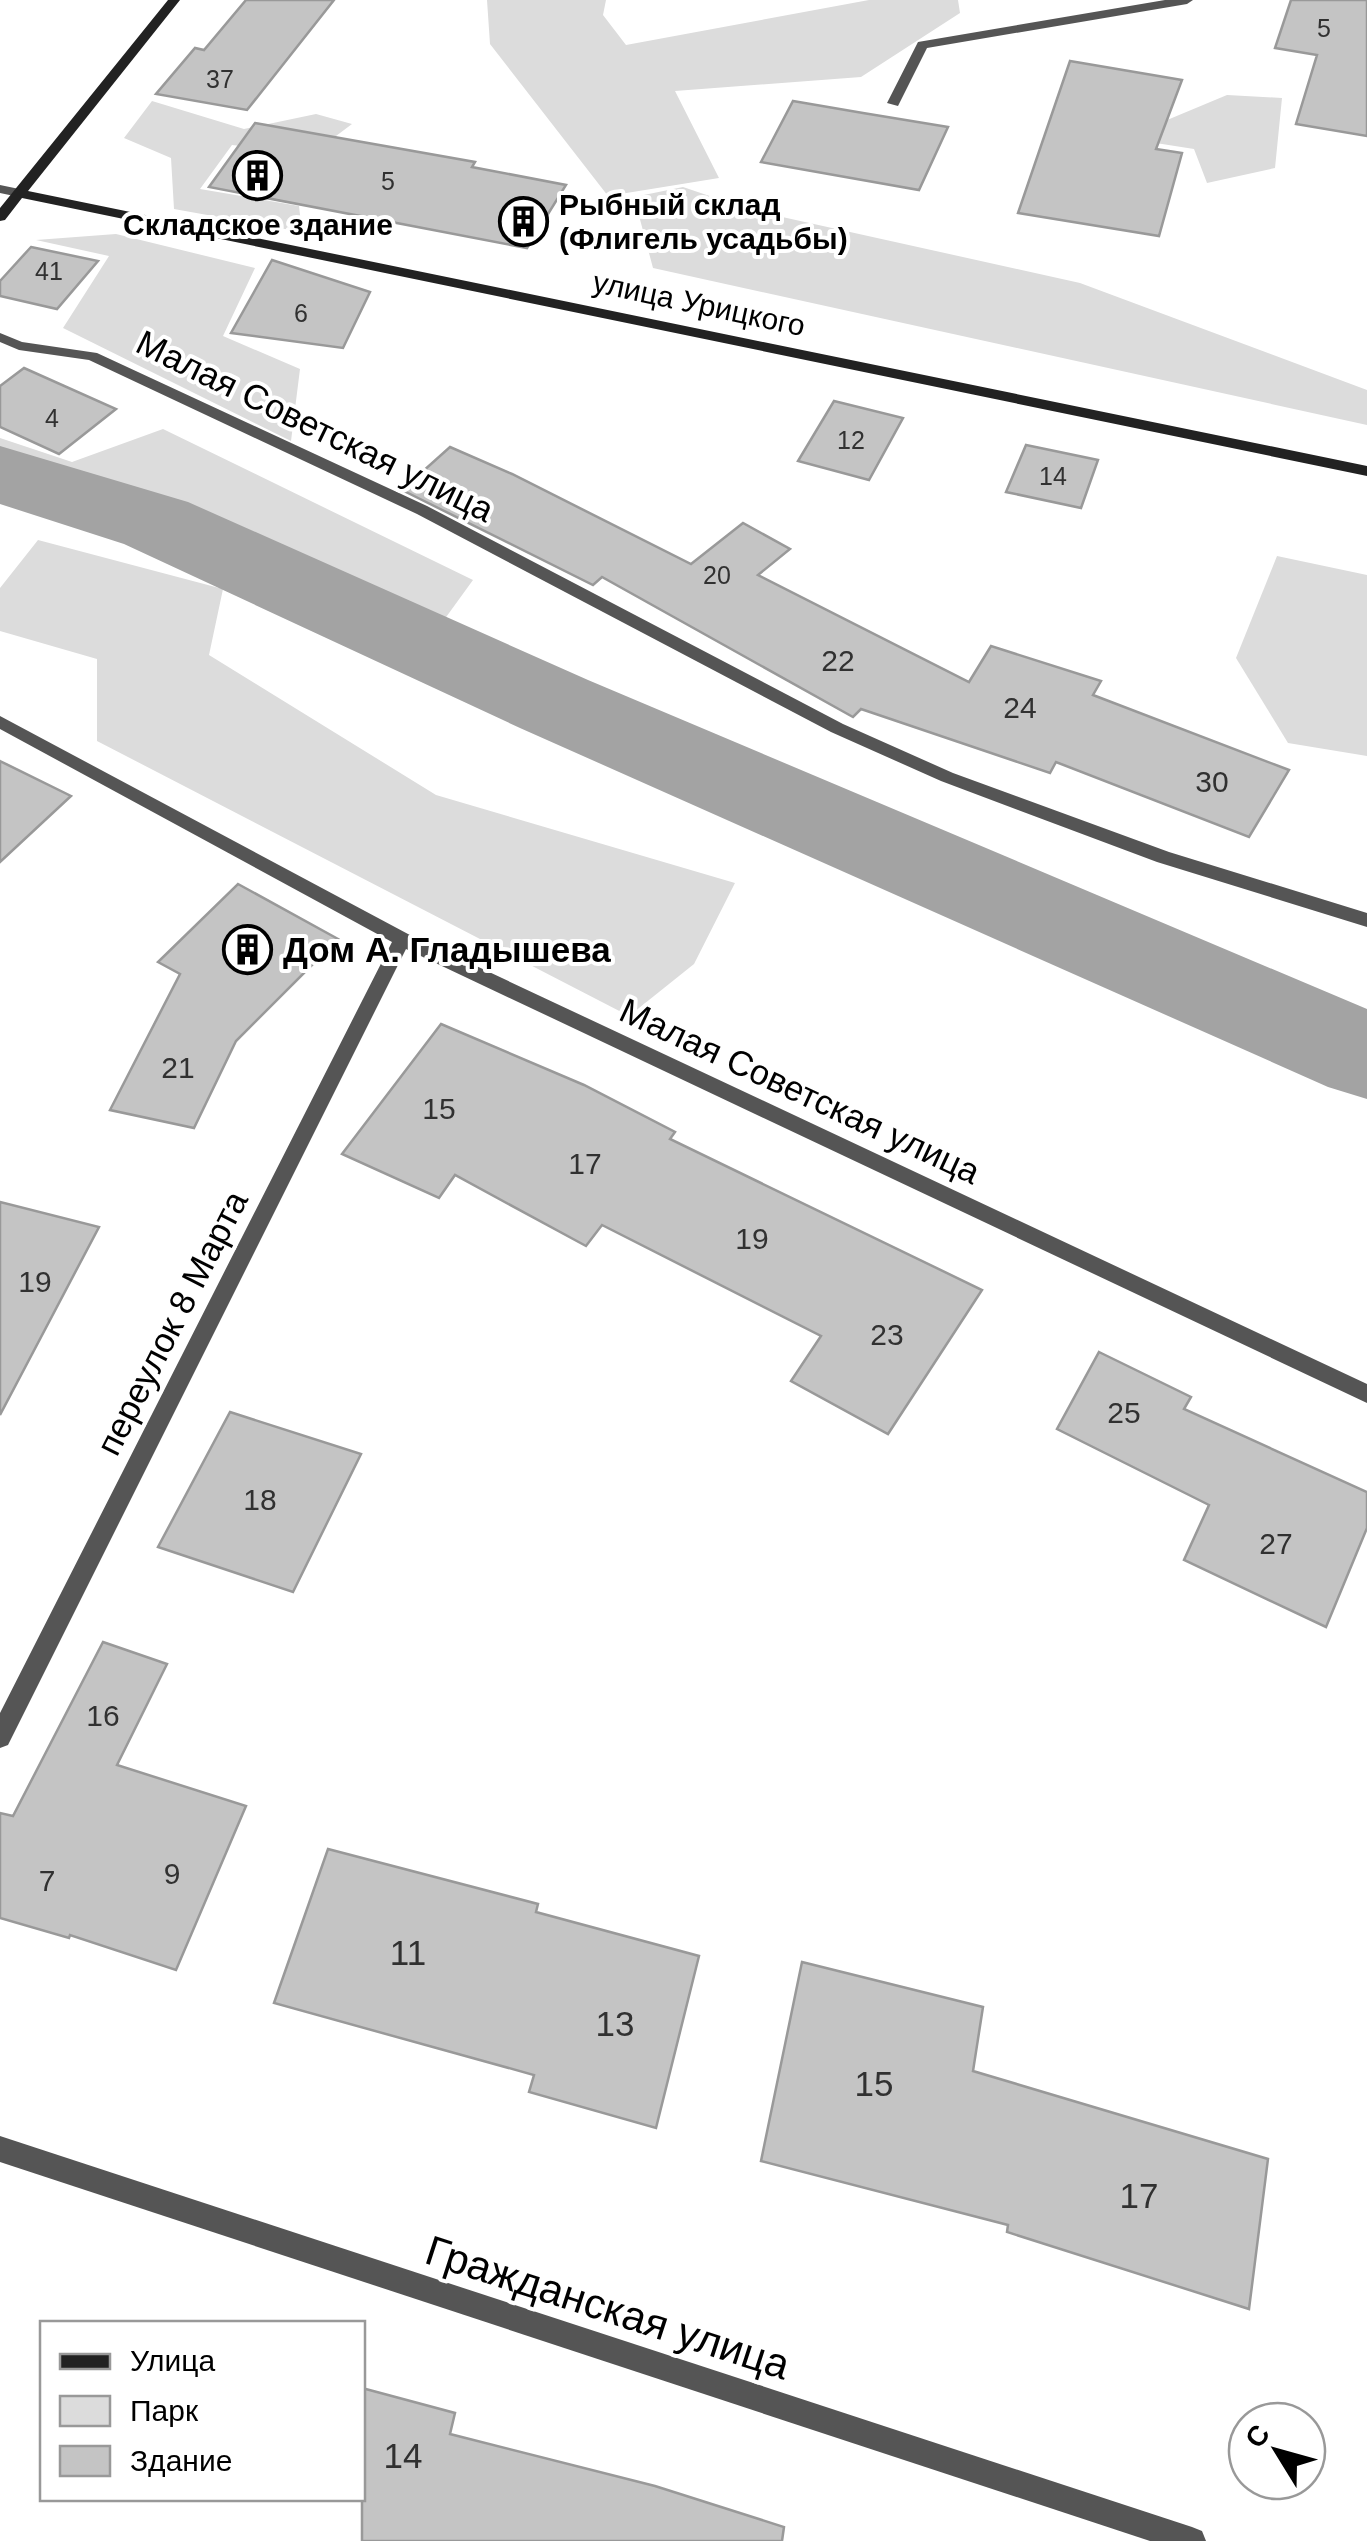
<svg xmlns="http://www.w3.org/2000/svg" width="1367" height="2541" viewBox="0 0 1367 2541" font-family="Helvetica,sans-serif">
  <style>
    .green { fill: #dcdcdc }
    .lines { fill: none; stroke-linecap: round; stroke-linejoin: round }
    .river { fill: #a3a3a3; fill-rule: evenodd }
    .building { fill: #c4c4c4; stroke: #999; stroke-width: 2.5 }
    .lane { fill: #555; fill-rule: evenodd }
    .street { fill: #555; fill-rule: evenodd }
    .secondary { fill: #222; fill-rule: evenodd }
    .labels { text-anchor: middle; stroke-width: 8; stroke-linejoin: round; paint-order: stroke }
    .far-number-label { font-size: 25px; fill: #313131 }
    .far-poi-label { font-size: 30px; font-weight: bold; fill: #000; stroke: #fff; text-anchor: start }
    .far-street-label { font-size: 30px; fill: #000; stroke: #fff }
    .number-label { font-size: 30px; fill: #313131 }
    .street-label { font-size: 35px; fill: #000; stroke: #fff }
    .poi-label { font-size: 35px; font-weight: bold; fill: #000; stroke: #fff; text-anchor: start }
    .near-number-label { font-size: 35px; fill: #313131 }
    .near-street-label { font-size: 42px; fill: #000; stroke: #fff }
  </style>
  <rect width="100%" height="100%" fill="#fff"/>
  <g class="green">
    <polygon points="487,0 606,0 603,15 626,45 869,0 958,0 960,13 861,77 675,91 719,178 608,196 490,44"/>
    <polygon points="1227,95 1282,98 1275,168 1207,183 1194,149 1124,138"/>
    <polygon points="152,101 244,129 316,114 352,124 312,154 232,145 200,189 299,206 302,232 174,209 171,158 124,138"/>
    <polygon points="683,187 751,210 1080,283 1367,390 1367,425 653,268 634,197"/>
    <polygon points="116,234 255,268 223,336 300,369 291,441 63,328 109,256 36,240"/>
    <polygon points="163,429 473,580 436,631 117,496 0,462 0,438 72,462"/>
    <polygon points="38,540 223,589 209,655 436,795 735,883 694,964 629,1016 97,741 97,659 0,631 0,588"/>
    <polygon points="1277,556 1367,575 1367,756 1288,743 1236,658"/>
  </g>
  <g class="lines">
    <polygon class="river" points="0,446 188,502 588,680 1367,1009 1367,1099 1328,1087 520,728 124,544 0,504"/>
  </g>
  <g class="building">
    <polygon points="246,0 334,0 247,110 156,94 195,48 204,50"/>
    <polygon points="1291,0 1367,0 1367,136 1296,124 1317,55 1275,48"/>
    <polygon points="1070,61 1182,80 1156,149 1182,153 1159,236 1018,213"/>
    <polygon points="793,101 863,113 948,127 919,190 761,162"/>
    <polygon points="255,123 475,162 472,167 566,185 527,248 209,187"/>
    <polygon points="31,247 98,261 57,309 0,296 0,281"/>
    <polygon points="272,260 370,292 343,348 231,333"/>
    <polygon points="24,368 116,409 59,454 0,427 0,386"/>
    <polygon points="834,401 903,418 869,480 798,461"/>
    <polygon points="1026,445 1098,460 1081,508 1006,492"/>
    <polygon points="450,447 512,474 691,564 743,523 790,549 758,575 969,682 991,646 1101,681 1093,695 1289,770 1249,837 1056,762 1050,773 861,709 853,717 602,577 593,585 402,490"/>
    <polygon points="0,761 71,796 0,862"/>
    <polygon points="238,884 338,939 236,1041 194,1128 110,1110 180,974 158,962"/>
    <polygon points="441,1024 584,1085 675,1132 670,1139 982,1290 888,1434 791,1381 821,1336 602,1225 586,1246 455,1175 439,1198 342,1154"/>
    <polygon points="0,1202 99,1227 0,1415"/>
    <polygon points="1099,1352 1191,1397 1184,1409 1367,1492 1367,1528 1326,1627 1184,1560 1209,1505 1057,1429"/>
    <polygon points="230,1412 361,1454 293,1592 158,1547"/>
    <polygon points="103,1642 167,1664 117,1765 246,1806 176,1970 70,1935 69,1938 0,1918 0,1813 13,1816"/>
    <polygon points="328,1849 538,1904 536,1912 699,1956 656,2128 529,2092 534,2075 274,2003"/>
    <polygon points="802,1962 983,2007 973,2071 1268,2159 1249,2309 1007,2232 1008,2225 761,2161"/>
    <polygon points="362,2388 455,2413 450,2434 655,2486 784,2527 782,2541 362,2541"/>
  </g>
  <g class="lines">
    <g class="lane">
      <polygon points="1165,0 1193,0 1187,4 927,48 898,106 887,103 918,42"/>
      <polygon points="0,185 24,190 26,193 19,197 0,193"/>
    </g>
    <g class="street">
      <polygon points="0,333 22,342 97,353 427,506 843,724 953,773 1169,852 1367,913 1367,927 1157,862 941,781 831,732 417,514 89,360 19,350 0,342"/>
      <polygon points="0,716 408,934 1367,1384 1367,1403 406,949 8,1745 0,1748 0,1713 392,942 0,729"/>
      <polygon points="0,2136 1192,2527 1202,2531 1206,2541 1150,2541 0,2162"/>
    </g>
    <polygon class="secondary" points="168,0 180,0 28,191 1367,466 1367,476 22,198 5,220 0,221 0,208"/>
  </g>
  <defs>
    <symbol id="building-ring" viewBox="-11 -11 22 22"><circle r="9.5" fill="#fff" stroke="#000" stroke-width="1.5"/><path d="M-4-6H4V6H1V3H-1V6H-4ZM-2.5-4.3h1.7v1.8h-1.7ZM.8-4.3h1.7v1.8H.8ZM-2.5-1h1.7V.8h-1.7ZM.8-1h1.7V.8H.8Z" fill="#000"/></symbol>
  </defs>
  <g fill-rule="evenodd">
    <use href="#building-ring" x="230" y="148" width="55" height="55"/>
    <use href="#building-ring" x="496" y="194" width="55" height="55"/>
    <use href="#building-ring" x="220" y="922" width="55" height="55"/>
  </g>
  <g class="labels">
    <g class="far-number-label">
      <text x="1324" y="37">5</text>
      <text x="220" y="88">37</text>
      <text x="388" y="190">5</text>
      <text x="49" y="280">41</text>
      <text x="301" y="322">6</text>
      <text x="52" y="427">4</text>
      <text x="851" y="449">12</text>
      <text x="1053" y="485">14</text>
      <text x="717" y="584">20</text>
    </g>
    <g class="far-poi-label">
      <text x="559" y="215">Рыбный склад<tspan x="559" dy="34">(Флигель усадьбы)</tspan></text>
      <text x="258" y="235" text-anchor="middle">Складское здание</text>
    </g>
    <g class="far-street-label">
      <text transform="translate(699 304) rotate(12)" y="10">улица Урицкого</text>
    </g>
    <g class="number-label">
      <text x="838" y="671">22</text>
      <text x="1020" y="718">24</text>
      <text x="1212" y="792">30</text>
      <text x="178" y="1078">21</text>
      <text x="439" y="1119">15</text>
      <text x="585" y="1174">17</text>
      <text x="752" y="1249">19</text>
      <text x="35" y="1292">19</text>
      <text x="887" y="1345">23</text>
      <text x="1124" y="1423">25</text>
      <text x="260" y="1510">18</text>
      <text x="1276" y="1554">27</text>
      <text x="103" y="1726">16</text>
      <text x="172" y="1884">9</text>
      <text x="47" y="1891">7</text>
    </g>
    <g class="street-label">
      <text transform="translate(315 426) rotate(26)" y="12">Малая Советская улица</text>
      <text transform="translate(800 1091) rotate(25)" y="12">Малая Советская улица</text>
      <text transform="translate(172 1323) rotate(-63)" y="12">переулок 8 Марта</text>
    </g>
    <g class="poi-label">
      <text x="283" y="962">Дом А. Гладышева</text>
    </g>
    <g class="near-number-label">
      <text x="408" y="1965">11</text>
      <text x="615" y="2036">13</text>
      <text x="874" y="2096">15</text>
      <text x="1139" y="2208">17</text>
      <text x="403" y="2468">14</text>
    </g>
    <g class="near-street-label">
      <text transform="translate(608 2307) rotate(18)" y="15">Гражданская улица</text>
    </g>
  </g>
  <rect x="40" y="2321" width="325" height="180" fill="#ffffff" stroke="#999999" stroke-width="2.5"/>
  <rect x="60" y="2354" width="50" height="15" fill="#222222" stroke="#999999" stroke-width="2.5"/>
  <text x="130" y="2371" font-size="30" fill="#000000">Улица</text>
  <rect x="60" y="2396" width="50" height="30" fill="#dcdcdc" stroke="#999999" stroke-width="2.5"/>
  <text x="130" y="2421" font-size="30" fill="#000000">Парк</text>
  <rect x="60" y="2446" width="50" height="30" fill="#c4c4c4" stroke="#999999" stroke-width="2.5"/>
  <text x="130" y="2471" font-size="30" fill="#000000">Здание</text>
  <g transform="translate(1277 2451) rotate(307)"><circle r="48" fill="#ffffff" stroke="#999999" stroke-width="2.5"/>
  <path d="M0-8L18 38L0 25L-18 38Z" fill="#000000"/>
  <text y="-15" font-size="28" font-weight="bold" text-anchor="middle" fill="#000000">С</text>
  </g>
</svg>
